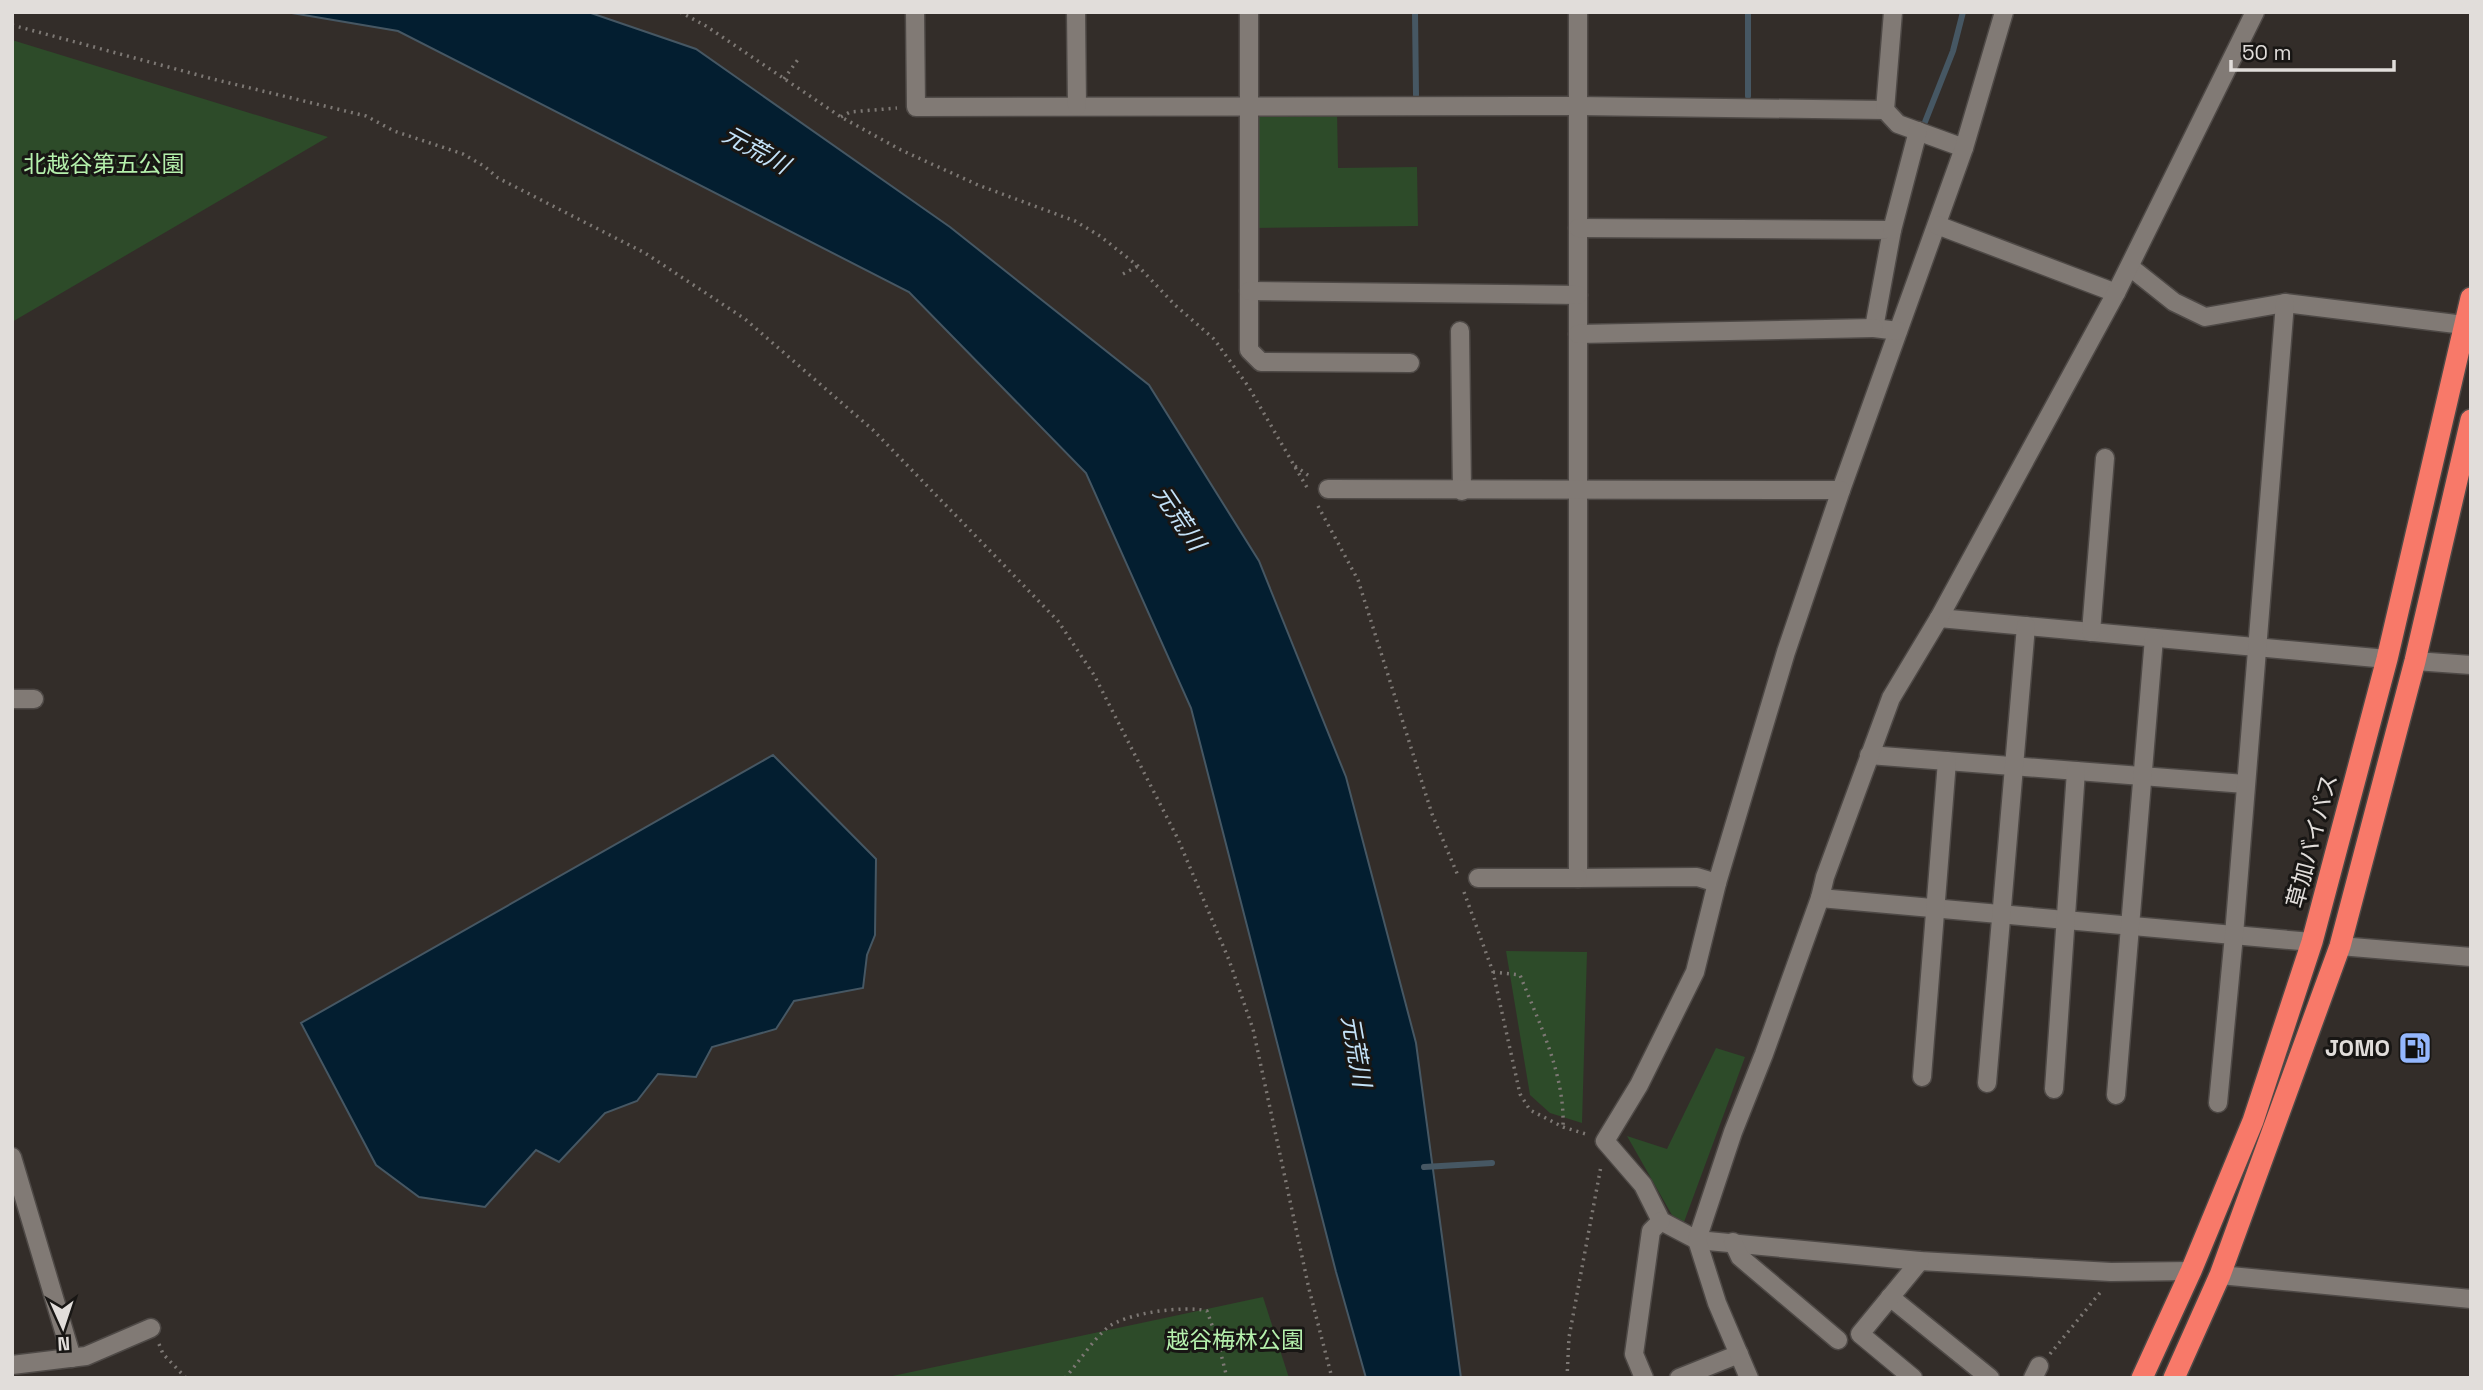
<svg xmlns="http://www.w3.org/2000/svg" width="2483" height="1390" viewBox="0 0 2483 1390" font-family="'Space Grotesk','Noto Sans JP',sans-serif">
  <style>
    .green { fill: #2d4b29 }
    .water { fill: #031e30; stroke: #465763; stroke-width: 2 }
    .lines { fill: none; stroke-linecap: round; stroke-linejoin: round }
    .stream { stroke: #465763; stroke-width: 6 }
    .minor-casing { stroke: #4e4946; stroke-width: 21 }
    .highway-casing { stroke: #4e4946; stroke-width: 24 }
    .path { stroke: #7d7874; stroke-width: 3.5; stroke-dasharray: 2 5; stroke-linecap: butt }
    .minor { stroke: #817a75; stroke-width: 18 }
    .highway { stroke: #f87969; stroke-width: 21 }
    .labels { text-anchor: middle; stroke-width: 6; stroke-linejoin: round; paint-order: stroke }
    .park-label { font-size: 23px; fill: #b5f0ac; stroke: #181614 }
    .street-label { font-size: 23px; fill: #e1ddda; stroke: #181614 }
    .poi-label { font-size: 23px; font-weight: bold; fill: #e1ddda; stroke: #181614; text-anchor: end }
    .water-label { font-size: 24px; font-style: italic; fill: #c4e2f8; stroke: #181614 }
  </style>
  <rect width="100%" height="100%" fill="#332d29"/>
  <g class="green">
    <polygon points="12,40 328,137 12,322"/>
    <polygon points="1337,109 1338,168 1417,167 1418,226 1254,228 1253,110"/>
    <polygon points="1506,951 1587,952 1582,1123 1550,1113 1530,1095"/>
    <polygon points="1716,1048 1745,1057 1684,1222 1672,1215 1627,1136 1667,1149"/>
    <polygon points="1263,1297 1289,1378 883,1378"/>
  </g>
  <g class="water">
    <polygon points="286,12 588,12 696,49 950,227 1149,385 1259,561 1346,777 1416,1043 1461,1378 1366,1378 1336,1272 1191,708 1086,473 909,292 398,31"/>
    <polygon points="773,755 876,859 875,935 867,955 863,988 794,1001 776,1029 712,1047 696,1077 658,1074 637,1101 605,1113 559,1162 536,1150 485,1207 419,1197 376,1165 301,1023"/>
  </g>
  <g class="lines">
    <g class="stream">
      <polyline points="1415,12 1416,95"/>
      <polyline points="1748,12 1748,96"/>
      <polyline points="1925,122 1953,51 1963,12"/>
      <polyline points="1424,1167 1492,1163"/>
    </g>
    <defs>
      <g id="minor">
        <polyline points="915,12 916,107 1578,106 1885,110"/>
        <polyline points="1076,12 1077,106"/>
        <polyline points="1249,12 1249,350 1261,362 1410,363"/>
        <polyline points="1578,12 1578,878 1697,877 1717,883"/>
        <polyline points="1893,12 1885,110 1898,124 1964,148"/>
        <polyline points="2004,12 1964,148 1841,490 1786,652 1717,883 1695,972 1639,1085 1605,1141 1643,1185 1661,1221 1697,1240 1920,1261 2111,1272 2191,1271"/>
        <polyline points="1937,225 2116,293"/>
        <polyline points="1578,228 1892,230 1874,328 1898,331"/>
        <polyline points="1892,230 1918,131"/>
        <polyline points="2130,267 2174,302 2205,317 2285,303 2464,325"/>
        <polyline points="1249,291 1578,295"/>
        <polyline points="1460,331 1462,491"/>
        <polyline points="1578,334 1874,328"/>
        <polyline points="1328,489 1841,490"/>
        <polyline points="1939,618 2387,659"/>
        <polyline points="2091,632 2105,458"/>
        <polyline points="2415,661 2471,665"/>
        <polyline points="12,699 34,699"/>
        <polyline points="1869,755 2245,784"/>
        <polyline points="1478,878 1578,878"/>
        <polyline points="1820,898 2312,942"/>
        <polyline points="2340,946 2471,957"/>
        <polyline points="1922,1077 1947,761"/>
        <polyline points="1987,1083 2026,626"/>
        <polyline points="2054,1089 2076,771"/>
        <polyline points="2116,1095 2154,638"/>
        <polyline points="2218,1103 2234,935 2285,303"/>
        <polyline points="12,1157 72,1358"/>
        <polyline points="1733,1242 1740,1257 1838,1340"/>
        <polyline points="2220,1275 2471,1299"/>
        <polyline points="1890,1297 1990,1378"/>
        <polyline points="12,1365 86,1356 151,1328"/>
        <polyline points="1644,1378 1634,1354 1651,1231 1661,1221"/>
        <polyline points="1679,1378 1739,1354"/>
        <polyline points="1749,1378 1717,1303 1697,1240 1733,1132 1764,1054 1820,898 1825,877 1891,698 1939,618 2116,293 2255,12"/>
        <polyline points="1913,1378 1860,1334 1920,1261"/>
        <polyline points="2033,1378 2039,1366"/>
      </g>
      <g id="highway">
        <polyline points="2142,1378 2191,1271 2253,1121 2312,942 2387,659 2471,298"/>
        <polyline points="2174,1378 2220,1275 2340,946 2415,661 2471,420"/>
      </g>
    </defs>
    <use href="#minor" class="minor-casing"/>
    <use href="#highway" class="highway-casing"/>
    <g class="path">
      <polyline points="680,12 706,26 841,117 901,150 978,185 1075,221 1100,236 1138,266 1175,305 1214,339 1248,386 1309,491"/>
      <polyline points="12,25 213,79 366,116 394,131 463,154 484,166 498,178 645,253 745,319 873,430 1058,621 1094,675 1178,839 1229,960 1253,1029 1309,1289 1332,1378"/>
      <polyline points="784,79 799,58"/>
      <polyline points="841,117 850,112 897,108"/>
      <polyline points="1123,274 1138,266"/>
      <polyline points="1295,466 1312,478"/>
      <polyline points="1318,506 1358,580 1432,814 1459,878"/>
      <polyline points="1464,892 1493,972 1520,1094 1530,1110 1563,1127 1589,1135"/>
      <path d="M1493,972L1520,975C1539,1023 1565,1074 1563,1127"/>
      <polyline points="159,1344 163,1354 186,1378"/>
      <polyline points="2050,1354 2103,1289"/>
      <path d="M1065,1378C1079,1362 1092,1341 1107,1328C1125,1313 1185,1305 1207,1311L1218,1342L1227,1378"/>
      <polyline points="1567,1378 1569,1337 1601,1166"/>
    </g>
    <use href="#minor" class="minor"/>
    <use href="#highway" class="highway"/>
  </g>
  <defs>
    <symbol id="fuel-square" viewBox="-11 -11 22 22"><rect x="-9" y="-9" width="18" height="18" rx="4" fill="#94b7fd" stroke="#181614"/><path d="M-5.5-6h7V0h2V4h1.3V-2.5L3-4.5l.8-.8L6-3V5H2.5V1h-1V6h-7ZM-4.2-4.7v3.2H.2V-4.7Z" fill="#111"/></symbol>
  </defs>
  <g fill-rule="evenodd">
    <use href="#fuel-square" x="2396" y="1029" width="38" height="38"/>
  </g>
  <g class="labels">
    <g class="park-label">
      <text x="104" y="172">北越谷第五公園</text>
      <text x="1235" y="1348">越谷梅林公園</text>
    </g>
    <g class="street-label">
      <text transform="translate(2312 841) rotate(-75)" y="8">草加バイパス</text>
    </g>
    <g class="poi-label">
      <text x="2390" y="1056">JOMO</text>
    </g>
    <g class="water-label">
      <text transform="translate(756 150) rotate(29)" y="8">元荒川</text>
      <text transform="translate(1179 518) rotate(56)" y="8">元荒川</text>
      <text transform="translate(1356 1051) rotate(80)" y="8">元荒川</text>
    </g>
  </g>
  <rect width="2483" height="1390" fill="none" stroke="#e1ddda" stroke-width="28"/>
  <g transform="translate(63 1327) rotate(177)" stroke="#181614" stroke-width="5" paint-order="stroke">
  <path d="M0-5L12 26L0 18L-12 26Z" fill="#e1ddda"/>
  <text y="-10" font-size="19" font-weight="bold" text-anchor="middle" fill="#e1ddda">N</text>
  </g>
  <path d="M2231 60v10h163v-10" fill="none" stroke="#e1ddda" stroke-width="3.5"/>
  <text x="2242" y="60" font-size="21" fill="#e1ddda" stroke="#181614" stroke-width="5" paint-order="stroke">50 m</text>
</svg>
